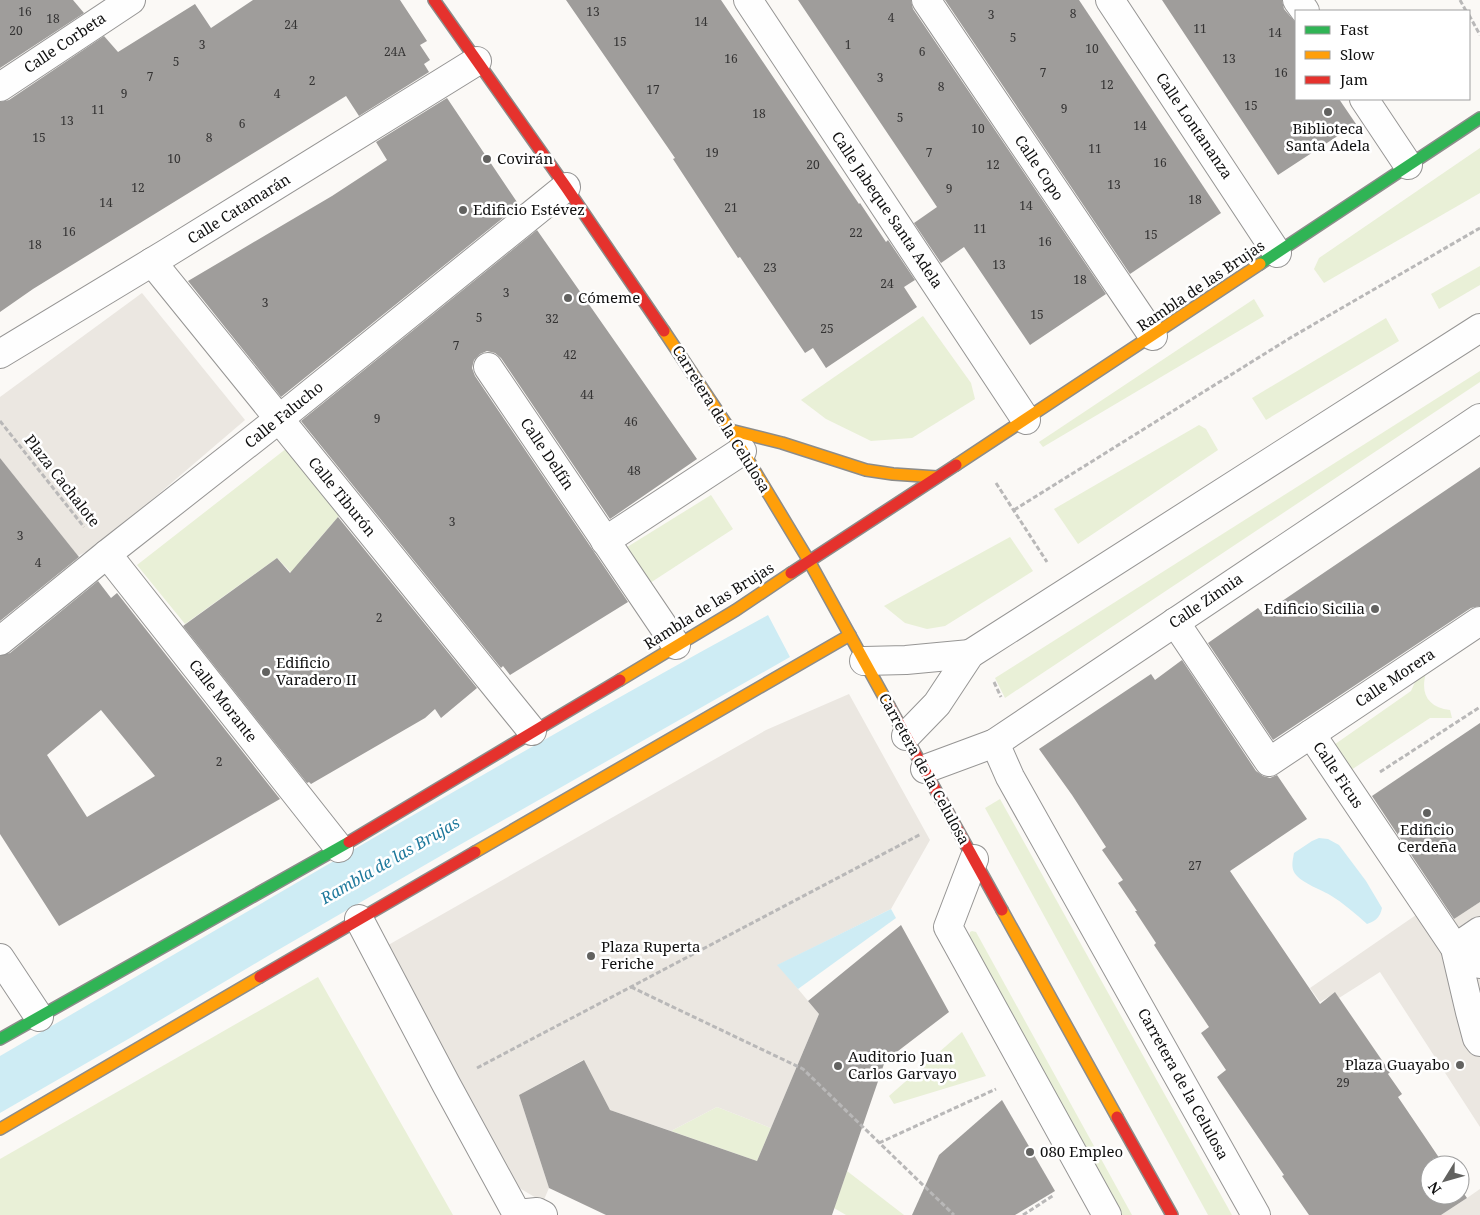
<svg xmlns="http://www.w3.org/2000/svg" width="1480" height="1215" viewBox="0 0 1480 1215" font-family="'Noto Serif',serif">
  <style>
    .green { fill: #e9f0d7 }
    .plaza { fill: #ebe7e1 }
    .water { fill: #ceecf4 }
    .building { fill: #9f9d9b; fill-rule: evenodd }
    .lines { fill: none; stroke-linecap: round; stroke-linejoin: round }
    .street-casing { stroke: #969594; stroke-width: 30 }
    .fast-casing { stroke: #8c8c8a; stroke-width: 14 }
    .slow-casing { stroke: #8c8c8a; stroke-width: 14 }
    .jam-casing { stroke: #8c8c8a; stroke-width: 14 }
    .path { stroke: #b9b8b8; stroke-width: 3; stroke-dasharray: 5 2.5; stroke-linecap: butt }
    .street { stroke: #fefefe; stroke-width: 28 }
    .fast { stroke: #30b455; stroke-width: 11 }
    .slow { stroke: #ff9f0a; stroke-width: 11 }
    .jam { stroke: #e5322d; stroke-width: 11 }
    .poi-dot { fill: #626260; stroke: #fff; stroke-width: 2 }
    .labels { text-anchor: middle; stroke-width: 5; stroke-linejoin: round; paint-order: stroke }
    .number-label { font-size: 12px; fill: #343333 }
    .street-label { font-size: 15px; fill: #101010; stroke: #fff }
    .poi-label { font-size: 15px; fill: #101010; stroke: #fff; text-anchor: start }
    .water-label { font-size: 16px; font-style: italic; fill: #1f799c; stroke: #fff }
  </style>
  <rect width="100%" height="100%" fill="#fbf9f6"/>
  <g class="green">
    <polygon points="1480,148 1480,193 1324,283 1314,269 1319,258"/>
    <polygon points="1480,266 1480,285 1439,309 1431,294"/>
    <polygon points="1254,299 1264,316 1043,447 1039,442"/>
    <polygon points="923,316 971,383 975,399 912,438 871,441 826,419 801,400"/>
    <polygon points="1386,318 1399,341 1266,420 1252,398"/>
    <polygon points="1480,371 1480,382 1005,698 995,678"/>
    <polygon points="1199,425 1206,429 1218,450 1078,544 1054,509"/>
    <polygon points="287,448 339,516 305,555 300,582 277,558 185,624 137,565"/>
    <polygon points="711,495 733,529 647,585 624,549"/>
    <polygon points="1010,537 1033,571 945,626 927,629 905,623 884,606"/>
    <path d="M1420,671L1426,673C1420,694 1428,707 1450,710L1452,718H1430L1348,772L1331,747L1411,691Z"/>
    <polygon points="1000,799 1232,1215 1208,1215 985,808"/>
    <polygon points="972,931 976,932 1132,1215 1121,1215 969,938 970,932"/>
    <polygon points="318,977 453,1215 0,1215 0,1159"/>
    <polygon points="962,1032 986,1076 894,1104 889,1096"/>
    <polygon points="717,1107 771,1128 757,1161 671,1131"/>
    <polygon points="847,1171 904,1215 846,1215 834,1208"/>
  </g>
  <g class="plaza">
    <polygon points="142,293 245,420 99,545 78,556 0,458 0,397"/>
    <polygon points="849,694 930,840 891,909 778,965 819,1014 771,1128 717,1107 671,1131 610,1110 583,1060 519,1095 549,1188 543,1202 516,1186 383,948 766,730"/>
    <polygon points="1431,898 1447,923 1480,902 1480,1127 1380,972 1339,998 1335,993 1320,1002 1310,988 1416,915"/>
    <polygon points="1480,1189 1480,1215 1441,1215 1467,1198"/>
  </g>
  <g class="water">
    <path d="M768,615L790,657L456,847L278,950L130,1038L0,1113V1056C255,908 509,756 768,615Z"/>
    <path d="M1319,838L1328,839L1339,845L1366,881L1382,908C1380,917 1376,921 1367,924C1355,913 1343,903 1330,895C1320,889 1299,882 1294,872C1291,866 1293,859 1294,853L1312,841Z"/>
    <polygon points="891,909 896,918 798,989 777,965"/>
  </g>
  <g class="building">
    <polygon points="0,0 73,0 84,13 0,68"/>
    <polygon points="253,0 400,0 427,41 420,45 430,60 424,64 429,72 359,116 346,96 33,289 0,312 0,102 9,100 104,36 118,52 195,4 211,28"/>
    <polygon points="566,0 721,0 859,204 860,203 886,242 888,240 915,280 904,287 917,307 826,368 813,348 805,353 740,257 738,258 673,159 675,158"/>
    <polygon points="798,0 911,0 913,9 1106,294 1030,345 964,247 941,263 914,223 937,207"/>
    <polygon points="945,0 1079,0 1221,213 1130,274"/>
    <polygon points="1162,0 1282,0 1284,9 1296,23 1296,99 1339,99 1356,124 1278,175"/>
    <polygon points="447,98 519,205 281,397 188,281 332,196 387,160 376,142"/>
    <polygon points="537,230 697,459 610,519 501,358 495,353 487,351 480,354 474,360 472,368 475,376 628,602 510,675 503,666 501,668 301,421"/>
    <polygon points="0,458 79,557 0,621"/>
    <polygon points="1480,467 1480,606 1471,608 1273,740 1208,643 1258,608 1263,614"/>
    <polygon points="338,517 477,688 441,718 435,709 425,718 311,784 309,782 307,783 183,626 277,558 290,573"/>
    <path d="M98,581L111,598L117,593L280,799L59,926L0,834V656L10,653ZM101,710L155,776L87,817L47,755Z"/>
    <polygon points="1182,660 1256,771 1263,776 1270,778 1277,775 1307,819 1230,871 1320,1004 1335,992 1390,1072 1388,1074 1402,1094 1398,1097 1444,1165 1430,1165 1430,1195 1460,1195 1460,1188 1467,1198 1441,1215 1309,1215 1282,1176 1284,1175 1217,1077 1226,1070 1201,1033 1209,1027 1154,945 1156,943 1135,911 1137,911 1118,883 1123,880 1102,850 1106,847 1072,795 1039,749 1151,674 1155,680"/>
    <polygon points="1480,723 1480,902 1454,919 1372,796"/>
    <polygon points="901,925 949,1012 885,1061 832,1215 606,1215 549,1188 519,1095 584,1060 610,1110 757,1161 819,1014 808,1001"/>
    <polygon points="1002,1100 1055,1191 1015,1215 912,1215 939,1155"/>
  </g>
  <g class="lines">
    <defs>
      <g id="street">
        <polyline points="748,0 1026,420"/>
        <polyline points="926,0 1153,336"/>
        <polyline points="1110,0 1277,253"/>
        <polyline points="1297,0 1305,11"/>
        <polyline points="0,87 131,0"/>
        <polyline points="1364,99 1408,165"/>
        <polyline points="152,262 532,731"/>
        <polyline points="0,354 167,253 477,61"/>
        <polyline points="488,367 676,645"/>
        <polyline points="605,541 742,451"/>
        <polyline points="107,554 339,848"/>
        <polyline points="1175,622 1269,762 1311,734 1455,948 1470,1012 1477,1038 1480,1042"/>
        <polyline points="0,641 107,554 279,419 566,187"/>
        <polyline points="864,661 906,660 970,654"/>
        <polyline points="1311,734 1480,621"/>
        <polyline points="906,736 937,704 970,654 1480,328"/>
        <polyline points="995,743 1010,777 1256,1215"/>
        <polyline points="925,769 995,743 1480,418"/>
        <polyline points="974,859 948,927 1107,1215"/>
        <polyline points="359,919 446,1084 517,1214"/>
        <polyline points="1480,931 1455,948 1480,964"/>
        <polyline points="0,958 39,1017"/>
        <polyline points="517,1214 537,1212 543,1215"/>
      </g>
      <g id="fast">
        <polyline points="1260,264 1480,118"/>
        <polyline points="0,1039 349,842"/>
      </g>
      <g id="slow">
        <polyline points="664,331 730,430 809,561 889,706"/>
        <polyline points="730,430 782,443 866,470 893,474 937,477"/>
        <polyline points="956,465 1260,264"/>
        <polyline points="620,680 736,610 791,573"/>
        <polyline points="475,852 850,635"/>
        <polyline points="1002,910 1117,1117"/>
        <polyline points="0,1129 260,977"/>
      </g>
      <g id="jam">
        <polyline points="434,0 566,187 664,331"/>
        <polyline points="791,573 956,465"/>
        <polyline points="889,706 1002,910"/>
        <polyline points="349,842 620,680"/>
        <polyline points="260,977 475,852"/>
        <polyline points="1117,1117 1172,1215"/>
      </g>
    </defs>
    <use href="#street" class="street-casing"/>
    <use href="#fast" class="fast-casing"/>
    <use href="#slow" class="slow-casing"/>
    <use href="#jam" class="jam-casing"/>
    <g class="path">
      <polyline points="1460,0 1466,11"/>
      <polyline points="1469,15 1480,35"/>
      <polyline points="0,421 84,527"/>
      <polyline points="996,483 1047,562"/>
      <polyline points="1014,510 1290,338 1480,228"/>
      <polyline points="994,682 1001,697"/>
      <polyline points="1380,772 1480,707"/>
      <polyline points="631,987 803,1069 954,1215"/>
      <polyline points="477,1068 921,834"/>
      <polyline points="879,1143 996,1089"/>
      <polyline points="1023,1215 1054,1195"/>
    </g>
    <use href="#street" class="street"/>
    <use href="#fast" class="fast"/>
    <use href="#slow" class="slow"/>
    <use href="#jam" class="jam"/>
  </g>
  <g class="poi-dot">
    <circle cx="1328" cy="112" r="5"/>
    <circle cx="487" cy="159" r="5"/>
    <circle cx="463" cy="210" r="5"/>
    <circle cx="568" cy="298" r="5"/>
    <circle cx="1375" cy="609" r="5"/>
    <circle cx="266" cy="672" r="5"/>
    <circle cx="1427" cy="813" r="5"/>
    <circle cx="591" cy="956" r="5"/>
    <circle cx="1460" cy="1065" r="5"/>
    <circle cx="838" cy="1066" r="5"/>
    <circle cx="1030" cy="1152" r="5"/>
  </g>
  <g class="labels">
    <g class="number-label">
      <text x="25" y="16">16</text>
      <text x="593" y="16">13</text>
      <text x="1073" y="18">8</text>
      <text x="991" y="19">3</text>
      <text x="891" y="22">4</text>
      <text x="53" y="23">18</text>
      <text x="701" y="26">14</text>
      <text x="291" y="29">24</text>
      <text x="1200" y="33">11</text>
      <text x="16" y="35">20</text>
      <text x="1275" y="37">14</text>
      <text x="1013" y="42">5</text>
      <text x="620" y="46">15</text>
      <text x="202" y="49">3</text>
      <text x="848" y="49">1</text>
      <text x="1092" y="53">10</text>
      <text x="395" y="56">24A</text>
      <text x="922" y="56">6</text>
      <text x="731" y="63">16</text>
      <text x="1229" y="63">13</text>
      <text x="176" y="66">5</text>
      <text x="1043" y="77">7</text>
      <text x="1281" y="77">16</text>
      <text x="150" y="81">7</text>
      <text x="880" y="82">3</text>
      <text x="312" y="85">2</text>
      <text x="1107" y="89">12</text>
      <text x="941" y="91">8</text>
      <text x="653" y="94">17</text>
      <text x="124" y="98">9</text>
      <text x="277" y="98">4</text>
      <text x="1251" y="110">15</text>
      <text x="1064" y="113">9</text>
      <text x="98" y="114">11</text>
      <text x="759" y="118">18</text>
      <text x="900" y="122">5</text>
      <text x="67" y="125">13</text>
      <text x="242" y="128">6</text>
      <text x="1140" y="130">14</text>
      <text x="978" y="133">10</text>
      <text x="39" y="142">15</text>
      <text x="209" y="142">8</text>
      <text x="1095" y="153">11</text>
      <text x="712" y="157">19</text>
      <text x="929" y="157">7</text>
      <text x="174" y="163">10</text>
      <text x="1160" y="167">16</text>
      <text x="813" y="169">20</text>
      <text x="993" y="169">12</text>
      <text x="1114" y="189">13</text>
      <text x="138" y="192">12</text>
      <text x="949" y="193">9</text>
      <text x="1195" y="204">18</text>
      <text x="106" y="207">14</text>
      <text x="1026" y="210">14</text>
      <text x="731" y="212">21</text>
      <text x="980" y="233">11</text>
      <text x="69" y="236">16</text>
      <text x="856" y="237">22</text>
      <text x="1151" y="239">15</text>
      <text x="1045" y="246">16</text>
      <text x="35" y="249">18</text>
      <text x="999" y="269">13</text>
      <text x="770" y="272">23</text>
      <text x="1080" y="284">18</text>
      <text x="887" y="288">24</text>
      <text x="506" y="297">3</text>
      <text x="265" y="307">3</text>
      <text x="1037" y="319">15</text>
      <text x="479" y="322">5</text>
      <text x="552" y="323">32</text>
      <text x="827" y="333">25</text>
      <text x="456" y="350">7</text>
      <text x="570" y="359">42</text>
      <text x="587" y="399">44</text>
      <text x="377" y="423">9</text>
      <text x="631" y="426">46</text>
      <text x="634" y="475">48</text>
      <text x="452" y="526">3</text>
      <text x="20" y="540">3</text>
      <text x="38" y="567">4</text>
      <text x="379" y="622">2</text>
      <text x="219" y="766">2</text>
      <text x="1195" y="870">27</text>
      <text x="1343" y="1087">29</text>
    </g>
    <g class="street-label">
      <text transform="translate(65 43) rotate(-34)" y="5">Calle Corbeta</text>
      <text transform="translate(1194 126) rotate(56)" y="5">Calle Lontananza</text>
      <text transform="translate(1039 168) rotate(56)" y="5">Calle Copo</text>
      <text transform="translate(239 209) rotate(-32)" y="5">Calle Catamarán</text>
      <text transform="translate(887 210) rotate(56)" y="5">Calle Jabeque Santa Adela</text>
      <text transform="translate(1201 286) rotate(-34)" y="5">Rambla de las Brujas</text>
      <text transform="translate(284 415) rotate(-39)" y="5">Calle Falucho</text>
      <text transform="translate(721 419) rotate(58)" y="5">Carretera de la Celulosa</text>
      <text transform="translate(547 454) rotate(56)" y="5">Calle Delfín</text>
      <text transform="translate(62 481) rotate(52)" y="5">Plaza Cachalote</text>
      <text transform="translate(342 497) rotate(51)" y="5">Calle Tiburón</text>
      <text transform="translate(1206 601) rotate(-34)" y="5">Calle Zinnia</text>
      <text transform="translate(709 606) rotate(-32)" y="5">Rambla de las Brujas</text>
      <text transform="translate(1395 678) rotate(-34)" y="5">Calle Morera</text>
      <text transform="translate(223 701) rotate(52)" y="5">Calle Morante</text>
      <text transform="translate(924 769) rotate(61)" y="5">Carretera de la Celulosa</text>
      <text transform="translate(1338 775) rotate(56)" y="5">Calle Ficus</text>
      <text transform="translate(1183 1084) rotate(61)" y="5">Carretera de la Celulosa</text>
    </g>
    <g class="poi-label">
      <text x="1328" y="134" text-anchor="middle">Biblioteca<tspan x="1328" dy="17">Santa Adela</tspan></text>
      <text x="497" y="164">Covirán</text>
      <text x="473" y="215">Edificio Estévez</text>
      <text x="578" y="303">Cómeme</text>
      <text x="1365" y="614" text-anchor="end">Edificio Sicilia</text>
      <text x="276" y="668">Edificio<tspan x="276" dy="17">Varadero II</tspan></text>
      <text x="1427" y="835" text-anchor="middle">Edificio<tspan x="1427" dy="17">Cerdeña</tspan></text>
      <text x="601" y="952">Plaza Ruperta<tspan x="601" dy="17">Feriche</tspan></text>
      <text x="848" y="1062">Auditorio Juan<tspan x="848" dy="17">Carlos Garvayo</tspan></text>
      <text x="1450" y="1070" text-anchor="end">Plaza Guayabo</text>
      <text x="1040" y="1157">080 Empleo</text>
    </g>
    <g class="water-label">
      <text transform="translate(390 860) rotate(-30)" y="6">Rambla de las Brujas</text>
    </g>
  </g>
  <rect x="1295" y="10" width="175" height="90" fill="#ffffff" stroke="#9f9f9f"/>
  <rect x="1305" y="26" width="25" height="8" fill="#30b455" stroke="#9f9f9f"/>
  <text x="1340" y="35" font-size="15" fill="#101010">Fast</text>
  <rect x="1305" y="51" width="25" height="8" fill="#ff9f0a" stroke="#9f9f9f"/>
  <text x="1340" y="60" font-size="15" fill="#101010">Slow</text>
  <rect x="1305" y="76" width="25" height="8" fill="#e5322d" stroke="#9f9f9f"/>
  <text x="1340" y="85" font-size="15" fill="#101010">Jam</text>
  <g transform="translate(1445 1180) rotate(233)"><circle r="24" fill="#ffffff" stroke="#9f9f9f"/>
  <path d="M0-4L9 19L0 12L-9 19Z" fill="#626260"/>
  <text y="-8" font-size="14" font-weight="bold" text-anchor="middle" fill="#101010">N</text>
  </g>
</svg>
